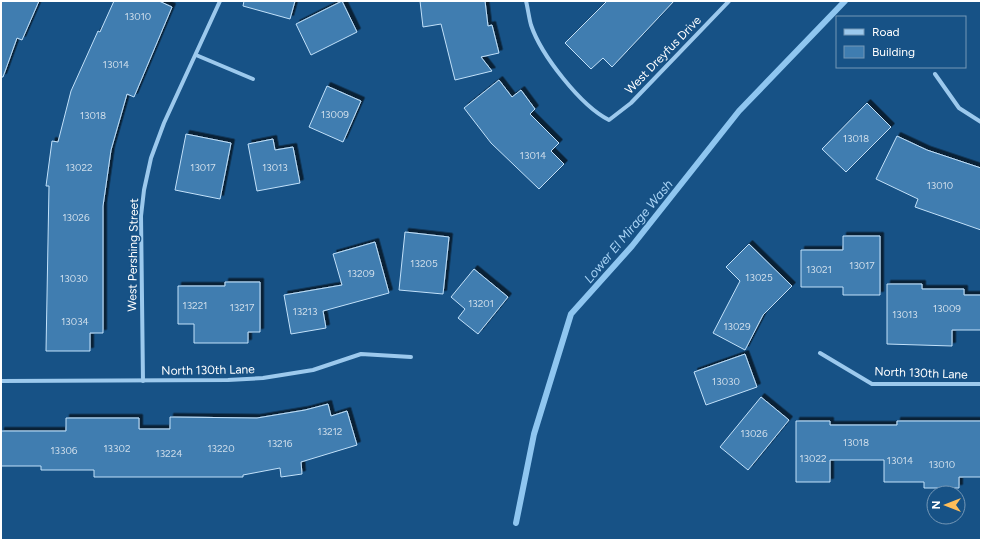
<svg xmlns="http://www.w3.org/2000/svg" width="982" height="541" viewBox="0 0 982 541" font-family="Figtree,sans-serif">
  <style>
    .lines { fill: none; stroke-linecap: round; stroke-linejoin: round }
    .stream { stroke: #8fc6f0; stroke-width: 6 }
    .building { fill: #3f7db0; stroke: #c2e1fa; filter: url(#shadow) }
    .minor { stroke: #9cc9ed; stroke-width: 4 }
    .labels { text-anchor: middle; stroke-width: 3; stroke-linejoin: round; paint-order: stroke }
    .number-label { font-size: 10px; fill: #cfdeeb }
    .street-label { font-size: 12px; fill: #fff; stroke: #175286 }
    .water-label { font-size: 13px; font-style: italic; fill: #a8d3f5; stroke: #175286 }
  </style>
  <defs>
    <filter id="shadow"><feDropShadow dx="3.5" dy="-3.5" stdDeviation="0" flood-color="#0009"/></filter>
  </defs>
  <rect width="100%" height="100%" fill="#175286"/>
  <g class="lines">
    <polyline class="stream" points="516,523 534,434 571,314 632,246 739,111 845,1"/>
  </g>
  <g class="building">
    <polygon points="1,1 39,1 22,40 17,38 3,77 1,77"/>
    <polygon points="114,1 159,1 172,7 134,97 127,94 111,150 103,206 103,333 90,333 90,351 46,351 49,186 46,186 52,141 58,142 71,91 98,31 100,32"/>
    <polygon points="244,1 295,1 290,19 243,6"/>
    <polygon points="342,1 357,32 311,55 296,24"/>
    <polygon points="420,1 485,1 488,26 492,25 499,53 481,57 492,71 455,80 441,24 423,27"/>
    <polygon points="607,1 674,1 612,67 603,58 591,69 565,43"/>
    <polygon points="499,80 512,97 521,90 535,109 530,114 559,143 551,151 564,164 539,189 491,143 464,108"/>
    <polygon points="327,86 361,101 343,142 309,127"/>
    <polygon points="867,103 891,127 846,172 822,149"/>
    <polygon points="186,134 231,143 220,199 175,190"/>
    <polygon points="897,136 927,150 981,168 981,230 915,207 918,199 876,179"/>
    <polygon points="273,139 275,150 293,147 300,183 257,191 248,144"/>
    <polygon points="405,232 449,237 443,294 399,290"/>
    <polygon points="843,236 880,236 880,295 843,295 843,287 801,287 801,250 843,250"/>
    <polygon points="375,242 389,293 323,311 326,328 291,334 284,295 342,285 333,254"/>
    <polygon points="749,244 792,286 763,315 745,350 713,333 740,281 726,267"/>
    <polygon points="474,269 508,297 478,334 458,318 465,309 451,297"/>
    <polygon points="225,282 260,282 260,332 248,332 248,343 194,343 194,324 178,324 178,286 225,286"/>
    <polygon points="887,284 922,284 922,289 964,289 964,295 981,295 981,330 952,330 952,346 887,344"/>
    <polygon points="745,354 757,387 706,405 694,372"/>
    <polygon points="761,397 789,420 748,470 720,447"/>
    <polygon points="328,404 331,416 347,411 357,445 301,462 302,474 281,477 280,468 243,475 243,477 94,477 94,470 41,470 41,466 1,466 1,431 66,431 66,418 139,418 139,429 170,429 170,417 257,418 305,410"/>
    <polygon points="796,421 830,421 830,425 897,425 897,421 981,421 981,477 959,477 959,488 924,488 924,482 884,482 884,460 830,460 830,482 796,482"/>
  </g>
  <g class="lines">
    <g class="minor">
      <path d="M526,1C528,9 529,18 531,25C541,55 581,106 609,120L631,103L729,1"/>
      <polyline points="196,55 253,79"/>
      <polyline points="935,74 959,108 981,122"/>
      <polyline points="820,353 872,384 981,384"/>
      <polyline points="1,381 228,380 263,378 313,370 361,354 411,357"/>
      <polyline points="143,381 141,216 144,190 151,158 164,123 220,1"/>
    </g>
  </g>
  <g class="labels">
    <g class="number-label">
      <text x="138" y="20">13010</text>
      <text x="116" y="68">13014</text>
      <text x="335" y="118">13009</text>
      <text x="93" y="119">13018</text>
      <text x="856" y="142">13018</text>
      <text x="533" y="159">13014</text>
      <text x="79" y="171">13022</text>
      <text x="203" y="171">13017</text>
      <text x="275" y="171">13013</text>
      <text x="940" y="189">13010</text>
      <text x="76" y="221">13026</text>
      <text x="424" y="267">13205</text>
      <text x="862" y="269">13017</text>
      <text x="819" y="273">13021</text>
      <text x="361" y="277">13209</text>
      <text x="759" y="281">13025</text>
      <text x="74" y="282">13030</text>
      <text x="481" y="307">13201</text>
      <text x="195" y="309">13221</text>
      <text x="242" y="311">13217</text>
      <text x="947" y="312">13009</text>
      <text x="305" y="315">13213</text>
      <text x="905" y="318">13013</text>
      <text x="75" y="325">13034</text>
      <text x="737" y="330">13029</text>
      <text x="726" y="385">13030</text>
      <text x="330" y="435">13212</text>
      <text x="754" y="437">13026</text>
      <text x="856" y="446">13018</text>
      <text x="280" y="447">13216</text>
      <text x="117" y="452">13302</text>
      <text x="221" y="452">13220</text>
      <text x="64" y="454">13306</text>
      <text x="169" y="457">13224</text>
      <text x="813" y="462">13022</text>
      <text x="900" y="464">13014</text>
      <text x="942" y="468">13010</text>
    </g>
    <g class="street-label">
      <text transform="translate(663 55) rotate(-46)" y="4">West Dreyfus Drive</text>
      <text transform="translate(133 255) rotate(-89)" y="4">West Pershing Street</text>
      <text transform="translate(208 370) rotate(-1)" y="4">North 130th Lane</text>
      <text transform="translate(921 373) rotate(2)" y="4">North 130th Lane</text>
    </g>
    <g class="water-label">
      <text transform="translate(628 231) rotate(-50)" y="5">Lower El Mirage Wash</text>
    </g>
  </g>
  <rect width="982" height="541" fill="none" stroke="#ffffff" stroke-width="4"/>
  <rect x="836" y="16" width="130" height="52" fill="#175286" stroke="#7497b6"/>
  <rect x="844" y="29" width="20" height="6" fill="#9cc9ed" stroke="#7497b6"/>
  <text x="872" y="36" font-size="12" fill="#ffffff">Road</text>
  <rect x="844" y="46" width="20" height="12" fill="#3f7db0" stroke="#7497b6"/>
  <text x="872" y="56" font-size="12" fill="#ffffff">Building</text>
  <g transform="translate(946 505) rotate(270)"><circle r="19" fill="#175286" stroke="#7497b6"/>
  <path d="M0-3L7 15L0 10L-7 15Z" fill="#ffbe59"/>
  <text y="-6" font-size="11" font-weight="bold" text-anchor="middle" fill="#ffffff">N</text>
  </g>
</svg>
